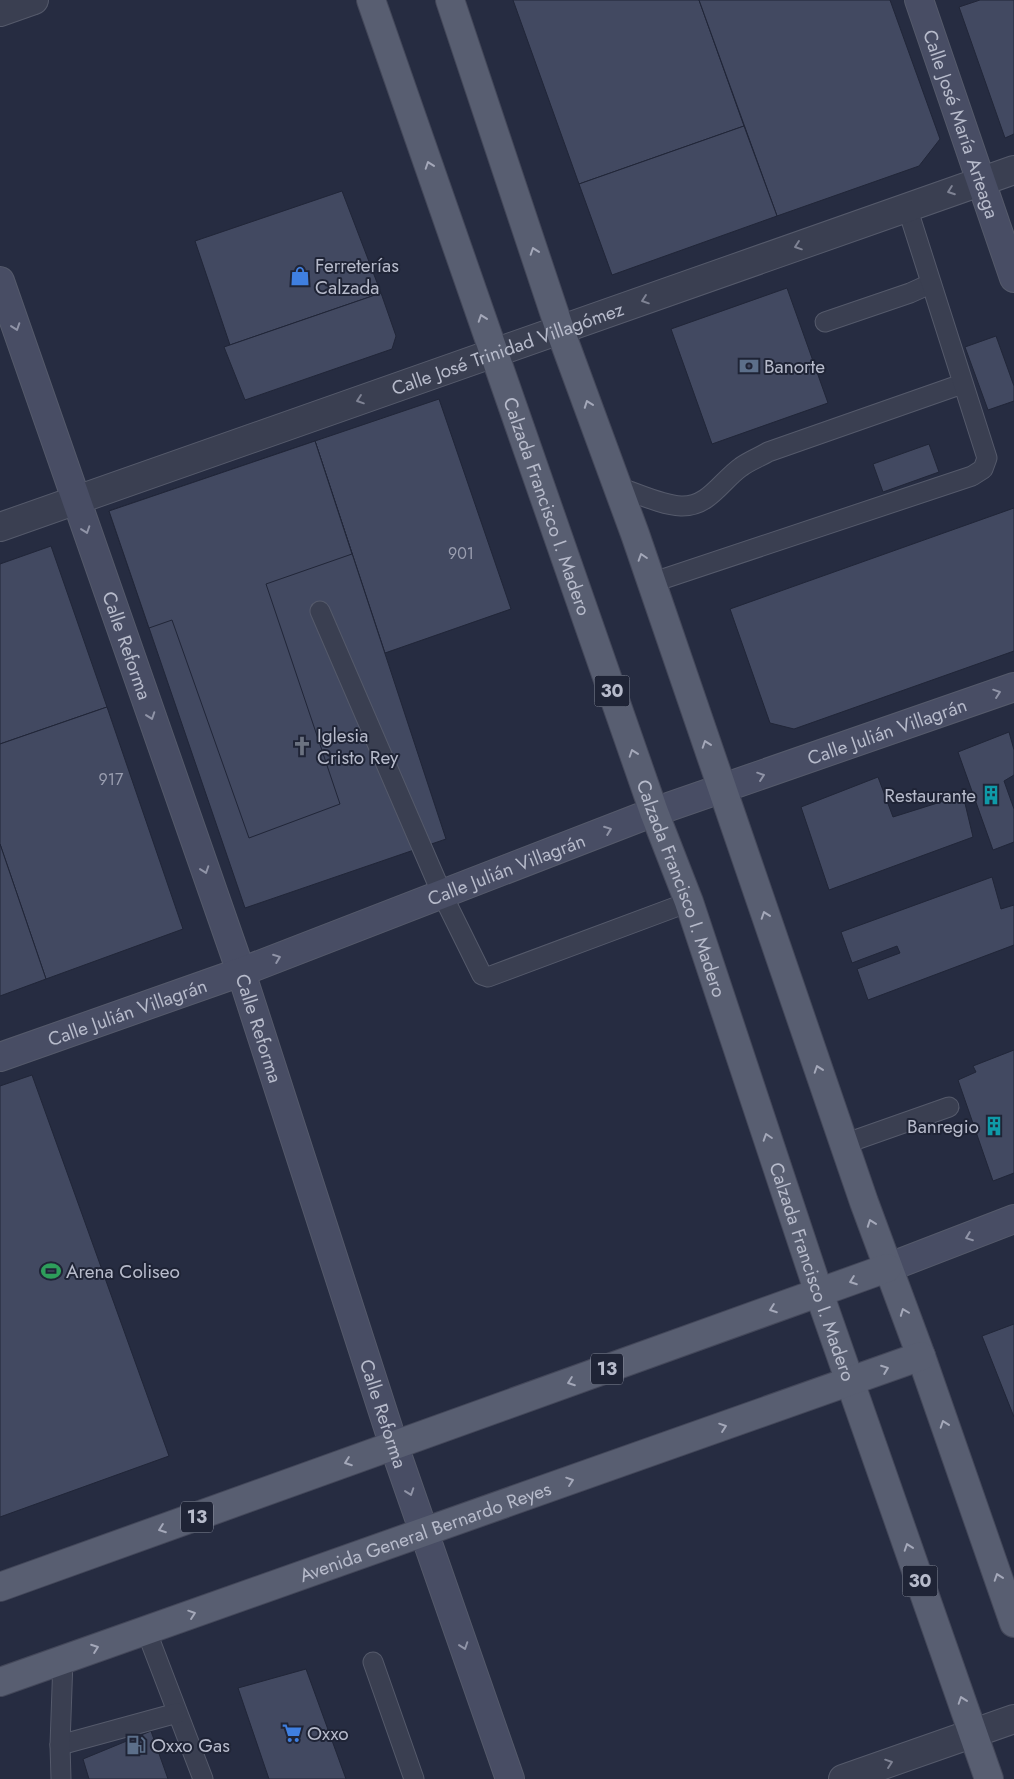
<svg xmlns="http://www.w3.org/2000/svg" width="1014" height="1779" viewBox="0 0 1014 1779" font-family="Jost,sans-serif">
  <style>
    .building { fill: #424961; stroke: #212638 }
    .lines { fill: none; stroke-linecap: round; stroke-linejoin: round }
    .lane-casing { stroke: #555a6b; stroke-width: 21 }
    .street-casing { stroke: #555a6b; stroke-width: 30 }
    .secondary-casing { stroke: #555a6b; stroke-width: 30 }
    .primary-casing { stroke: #44485a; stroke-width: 30 }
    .lane { stroke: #3a3f51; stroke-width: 19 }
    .street { stroke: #3a3f51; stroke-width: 28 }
    .secondary { stroke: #484d64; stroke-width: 28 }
    .primary { stroke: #585e71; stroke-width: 28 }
    .oneway { stroke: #a4a8b9 }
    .oneway2 { stroke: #7f8394 }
    .oneway3 { stroke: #9094a7 }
    .labels { text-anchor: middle; stroke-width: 4; stroke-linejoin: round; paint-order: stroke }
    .number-label { font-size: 16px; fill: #9a9eb0 }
    .shield { fill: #1f2436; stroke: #898e9e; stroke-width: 1 }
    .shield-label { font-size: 18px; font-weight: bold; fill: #b7bbcb }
    .street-label { font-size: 19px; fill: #b7bbcb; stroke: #1f2436 }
    .poi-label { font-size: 19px; fill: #b7bbcb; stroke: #1f2436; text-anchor: start }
  </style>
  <rect width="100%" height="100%" fill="#262c41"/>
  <g class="building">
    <polygon points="513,0 699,0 744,126 579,184"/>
    <polygon points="699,0 890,0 940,139 919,166 777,216"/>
    <polygon points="980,0 1014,0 1014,134 1005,138 959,7"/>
    <polygon points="744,126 777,216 612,275 579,184"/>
    <polygon points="342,191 381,293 230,345 195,241"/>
    <polygon points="787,288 828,403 712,444 671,329"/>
    <polygon points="381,293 396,336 392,349 245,400 224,347"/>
    <polygon points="996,336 1014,386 1014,401 988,410 965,347"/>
    <polygon points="439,399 511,609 385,653 315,441"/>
    <polygon points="315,441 446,839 245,908 109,511"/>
    <polygon points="315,441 352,554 266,584 340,804 249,838 172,620 149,628 109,511"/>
    <polygon points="929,444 939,472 883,492 873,464"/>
    <polygon points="1014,508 1014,651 794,729 770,723 730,609"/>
    <polygon points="51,546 107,707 0,744 0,564"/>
    <polygon points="107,707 183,929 46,979 0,844 0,744"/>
    <polygon points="1009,732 1014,750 1014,775 1004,781 1014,809 1014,842 993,850 958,752"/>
    <polygon points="878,777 893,817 963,795 973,837 829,890 801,807"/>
    <polygon points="0,844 46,979 0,996"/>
    <polygon points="992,877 1001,909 1014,905 1014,945 868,1000 857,969 900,953 897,946 852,963 841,932"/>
    <polygon points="1014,1050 1014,1173 993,1181 958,1080 976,1072 973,1066"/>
    <polygon points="32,1075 169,1456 0,1517 0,1086"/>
    <polygon points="1014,1324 1014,1417 982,1336"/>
    <polygon points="306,1669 346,1779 269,1779 238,1688"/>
    <polygon points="151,1731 168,1779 89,1779 83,1759"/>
  </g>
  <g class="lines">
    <defs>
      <g id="lane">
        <polyline points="825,322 910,293 930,284"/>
        <path d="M618,487C637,493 661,505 681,506C709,507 721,481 741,467C749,461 760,457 768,452L962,384"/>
        <polyline points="651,583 972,476 983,469 987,458 907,207"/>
        <polyline points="320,611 442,894 482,975 488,977 689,902"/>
        <polyline points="844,1144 949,1107"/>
        <polyline points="146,1630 203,1779"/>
        <polyline points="373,1662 414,1779"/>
        <polyline points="60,1745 177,1713"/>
        <polyline points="61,1779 60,1745 63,1660"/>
      </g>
      <g id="street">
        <polyline points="0,12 34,0"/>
        <path id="s1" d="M0,527L1014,170"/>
        <polyline points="843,1779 1014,1719"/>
      </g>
      <g id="secondary">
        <path id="s2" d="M919,0L1014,278"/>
        <path id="s3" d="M0,281L241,972L394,1446L510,1779"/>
        <path id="s4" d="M0,1057L241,972L654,812L1014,687"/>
        <polyline points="887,1268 1014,1219"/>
      </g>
      <g id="primary">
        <path id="s5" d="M371,0L654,812L689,902L819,1293L989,1779"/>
        <polyline points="450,0 560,330 635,534 864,1202 921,1356 1014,1623"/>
        <polyline points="0,1587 887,1268"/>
        <path id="s6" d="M0,1682L921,1356"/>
      </g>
    </defs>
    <use href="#lane" class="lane-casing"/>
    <use href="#street" class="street-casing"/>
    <use href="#secondary" class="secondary-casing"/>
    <use href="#primary" class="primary-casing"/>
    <use href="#lane" class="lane"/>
    <use href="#street" class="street"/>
    <use href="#secondary" class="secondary"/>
    <use href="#primary" class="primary"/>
  </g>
  <defs><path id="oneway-chevron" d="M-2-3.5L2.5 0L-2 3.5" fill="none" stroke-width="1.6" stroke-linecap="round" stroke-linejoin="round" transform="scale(1.25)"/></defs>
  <g class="oneway">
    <use href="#oneway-chevron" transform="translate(429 165) rotate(-109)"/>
    <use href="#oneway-chevron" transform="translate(534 251) rotate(-109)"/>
    <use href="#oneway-chevron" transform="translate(482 318) rotate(-109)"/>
    <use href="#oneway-chevron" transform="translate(588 404) rotate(-110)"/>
    <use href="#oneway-chevron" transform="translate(642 557) rotate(-108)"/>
    <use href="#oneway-chevron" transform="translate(706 744) rotate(-109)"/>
    <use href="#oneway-chevron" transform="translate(633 753) rotate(-109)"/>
    <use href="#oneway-chevron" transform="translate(765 915) rotate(-109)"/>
    <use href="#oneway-chevron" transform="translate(818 1069) rotate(-109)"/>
    <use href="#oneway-chevron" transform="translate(767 1137) rotate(-108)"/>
    <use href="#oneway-chevron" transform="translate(871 1223) rotate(-110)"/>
    <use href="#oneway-chevron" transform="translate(853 1281) rotate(160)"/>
    <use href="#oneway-chevron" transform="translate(773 1309) rotate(160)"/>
    <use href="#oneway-chevron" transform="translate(904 1312) rotate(-111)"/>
    <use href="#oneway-chevron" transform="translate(885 1369) rotate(-21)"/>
    <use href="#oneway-chevron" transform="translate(571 1382) rotate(160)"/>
    <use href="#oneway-chevron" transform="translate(944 1424) rotate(-109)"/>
    <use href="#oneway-chevron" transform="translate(723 1427) rotate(-19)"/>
    <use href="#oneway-chevron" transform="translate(348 1462) rotate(160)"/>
    <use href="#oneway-chevron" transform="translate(570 1481) rotate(-19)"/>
    <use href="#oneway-chevron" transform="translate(162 1529) rotate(160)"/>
    <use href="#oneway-chevron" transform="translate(908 1547) rotate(-109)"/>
    <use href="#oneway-chevron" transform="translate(998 1577) rotate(-109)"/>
    <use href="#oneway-chevron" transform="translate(192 1614) rotate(-19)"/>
    <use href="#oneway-chevron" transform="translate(95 1648) rotate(-20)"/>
    <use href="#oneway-chevron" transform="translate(962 1700) rotate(-109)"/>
  </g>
  <g class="oneway2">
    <use href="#oneway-chevron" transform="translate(951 191) rotate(160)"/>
    <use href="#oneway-chevron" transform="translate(798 246) rotate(161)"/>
    <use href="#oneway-chevron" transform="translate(645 300) rotate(161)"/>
    <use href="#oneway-chevron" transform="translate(360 400) rotate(161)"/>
    <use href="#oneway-chevron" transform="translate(889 1763) rotate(-19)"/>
  </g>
  <g class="oneway3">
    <use href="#oneway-chevron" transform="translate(16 327) rotate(71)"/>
    <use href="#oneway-chevron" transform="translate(86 530) rotate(71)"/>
    <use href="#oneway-chevron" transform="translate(997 693) rotate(-19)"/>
    <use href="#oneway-chevron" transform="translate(151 716) rotate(71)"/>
    <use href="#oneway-chevron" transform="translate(761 776) rotate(-19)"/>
    <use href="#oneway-chevron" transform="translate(608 830) rotate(-21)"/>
    <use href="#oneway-chevron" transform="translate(205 870) rotate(71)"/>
    <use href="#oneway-chevron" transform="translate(277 958) rotate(-21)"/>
    <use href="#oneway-chevron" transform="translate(969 1237) rotate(159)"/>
    <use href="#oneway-chevron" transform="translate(410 1492) rotate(71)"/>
    <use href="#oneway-chevron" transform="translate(464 1646) rotate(71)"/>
  </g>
  <defs>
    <symbol id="shop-bare" viewBox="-9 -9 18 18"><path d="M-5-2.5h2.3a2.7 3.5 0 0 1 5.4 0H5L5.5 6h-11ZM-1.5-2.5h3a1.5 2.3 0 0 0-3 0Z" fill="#3f7fe0" stroke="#1f2436" stroke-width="2.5" paint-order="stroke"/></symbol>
    <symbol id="bank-bare" viewBox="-9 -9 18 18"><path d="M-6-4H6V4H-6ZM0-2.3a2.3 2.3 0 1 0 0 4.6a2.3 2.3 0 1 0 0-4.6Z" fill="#5c6f8a" stroke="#1f2436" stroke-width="2.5" paint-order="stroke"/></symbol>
    <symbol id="church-bare" viewBox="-9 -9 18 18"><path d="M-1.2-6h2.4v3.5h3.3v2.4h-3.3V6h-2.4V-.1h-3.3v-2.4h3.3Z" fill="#6b7280" stroke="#1f2436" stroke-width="2.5" paint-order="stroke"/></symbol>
    <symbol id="building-bare" viewBox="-9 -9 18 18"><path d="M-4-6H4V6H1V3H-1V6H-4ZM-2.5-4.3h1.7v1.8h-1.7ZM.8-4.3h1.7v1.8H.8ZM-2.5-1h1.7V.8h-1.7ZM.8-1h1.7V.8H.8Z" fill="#0f9aa8" stroke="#1f2436" stroke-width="2.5" paint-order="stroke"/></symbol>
    <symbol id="stadium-bare" viewBox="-9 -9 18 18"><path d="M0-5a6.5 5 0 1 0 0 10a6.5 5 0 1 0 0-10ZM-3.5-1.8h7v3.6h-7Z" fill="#2e9e5b" stroke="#1f2436" stroke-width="2.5" paint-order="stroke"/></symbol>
    <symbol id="supermarket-bare" viewBox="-9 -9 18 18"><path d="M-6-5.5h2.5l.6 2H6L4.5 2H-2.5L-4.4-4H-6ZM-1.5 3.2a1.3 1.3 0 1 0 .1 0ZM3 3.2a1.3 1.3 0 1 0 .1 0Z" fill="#3f7fe0" stroke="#1f2436" stroke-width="2.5" paint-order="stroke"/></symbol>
    <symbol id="fuel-bare" viewBox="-9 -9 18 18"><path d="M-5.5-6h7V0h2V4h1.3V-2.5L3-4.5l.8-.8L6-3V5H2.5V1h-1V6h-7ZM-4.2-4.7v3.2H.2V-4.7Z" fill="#5c6f8a" stroke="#1f2436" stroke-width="2.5" paint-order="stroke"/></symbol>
  </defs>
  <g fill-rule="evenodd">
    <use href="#shop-bare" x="286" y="262" width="28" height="28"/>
    <use href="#bank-bare" x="735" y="352" width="28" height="28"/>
    <use href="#church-bare" x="288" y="732" width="28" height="28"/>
    <use href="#building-bare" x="977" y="781" width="28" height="28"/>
    <use href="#building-bare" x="980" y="1112" width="28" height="28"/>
    <use href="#stadium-bare" x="37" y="1257" width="28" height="28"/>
    <use href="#supermarket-bare" x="278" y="1719" width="28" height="28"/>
    <use href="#fuel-bare" x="122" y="1731" width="28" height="28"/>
  </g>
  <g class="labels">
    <g class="number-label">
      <text x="461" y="559">901</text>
      <text x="111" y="785">917</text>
    </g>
    <g class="shield">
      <rect x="594.5" y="675.5" width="35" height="31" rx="4"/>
      <rect x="591" y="1353.5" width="32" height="31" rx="4"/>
      <rect x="181" y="1501.5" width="32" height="31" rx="4"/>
      <rect x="902.5" y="1565.5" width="35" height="31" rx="4"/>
    </g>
    <g class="shield-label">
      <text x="612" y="697">30</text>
      <text x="607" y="1375">13</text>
      <text x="197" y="1523">13</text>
      <text x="920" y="1587">30</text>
    </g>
    <g class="street-label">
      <text dy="7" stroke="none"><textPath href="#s2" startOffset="131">Calle José María Arteaga</textPath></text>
      <text dy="7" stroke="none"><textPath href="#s1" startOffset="538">Calle José Trinidad Villagómez</textPath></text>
      <text dy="7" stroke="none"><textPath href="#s5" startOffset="536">Calzada Francisco I. Madero</textPath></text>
      <text dy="7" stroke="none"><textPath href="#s3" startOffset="386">Calle Reforma</textPath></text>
      <text dy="7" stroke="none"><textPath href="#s4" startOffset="945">Calle Julián Villagrán</textPath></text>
      <text dy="7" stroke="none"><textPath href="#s4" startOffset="540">Calle Julián Villagrán</textPath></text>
      <text dy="7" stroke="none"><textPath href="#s5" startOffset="941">Calzada Francisco I. Madero</textPath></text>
      <text dy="7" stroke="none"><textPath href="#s4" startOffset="135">Calle Julián Villagrán</textPath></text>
      <text dy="7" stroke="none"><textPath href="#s3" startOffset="791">Calle Reforma</textPath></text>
      <text dy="7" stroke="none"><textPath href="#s5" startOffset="1346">Calzada Francisco I. Madero</textPath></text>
      <text dy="7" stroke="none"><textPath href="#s3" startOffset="1196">Calle Reforma</textPath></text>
      <text dy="7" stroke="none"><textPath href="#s6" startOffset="451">Avenida General Bernardo Reyes</textPath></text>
    </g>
    <g class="poi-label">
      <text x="315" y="272">Ferreterías<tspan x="315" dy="22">Calzada</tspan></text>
      <text x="764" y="373">Banorte</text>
      <text x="317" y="742">Iglesia<tspan x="317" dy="22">Cristo Rey</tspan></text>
      <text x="976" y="802" text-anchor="end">Restaurante</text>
      <text x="979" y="1133" text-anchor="end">Banregio</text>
      <text x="66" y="1278">Arena Coliseo</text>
      <text x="307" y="1740">Oxxo</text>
      <text x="151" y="1752">Oxxo Gas</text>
    </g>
  </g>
</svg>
